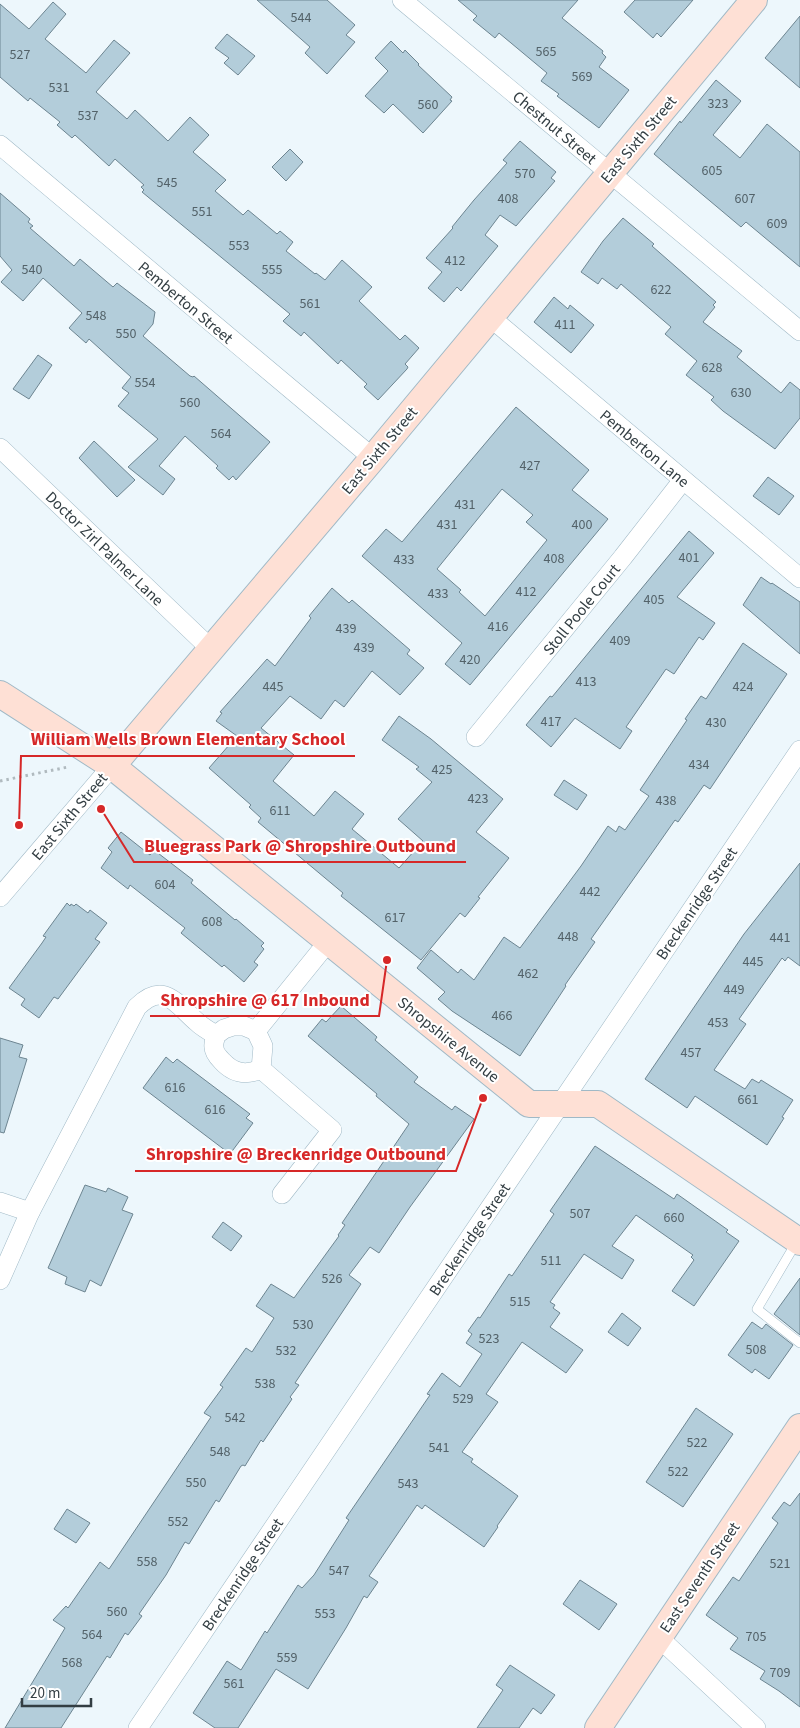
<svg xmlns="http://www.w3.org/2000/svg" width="800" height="1728" viewBox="0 0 800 1728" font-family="'Source Sans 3',sans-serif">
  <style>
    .building { fill: #b3cdda; stroke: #6d8591; fill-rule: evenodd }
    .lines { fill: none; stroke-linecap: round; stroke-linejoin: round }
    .lane-casing { stroke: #a0b9c6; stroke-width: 10 }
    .street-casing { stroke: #a0b9c6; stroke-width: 20 }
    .secondary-casing { stroke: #a0b9c6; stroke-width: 28 }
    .path { stroke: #b0babf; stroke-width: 3; stroke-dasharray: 2.5 4; stroke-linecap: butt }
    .lane { stroke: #fff; stroke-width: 9 }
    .street { stroke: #fff; stroke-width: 19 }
    .secondary { stroke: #fee0d5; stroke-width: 26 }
    .labels { text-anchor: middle; stroke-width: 4; stroke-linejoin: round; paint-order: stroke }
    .number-label { font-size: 14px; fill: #536269 }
    .street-label { font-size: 16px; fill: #333e43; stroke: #fff }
    .leader { fill: none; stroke: #d62828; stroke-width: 2 }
    .callout-dot { fill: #d62828; stroke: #fff; stroke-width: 2 }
    .callout-label { font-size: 18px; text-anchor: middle; font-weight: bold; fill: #d62828; stroke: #fff; stroke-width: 4; stroke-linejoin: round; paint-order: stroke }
  </style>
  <rect width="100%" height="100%" fill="#edf7fc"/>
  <g class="building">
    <polygon points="257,0 327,0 355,25 346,35 355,42 327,74 305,53 310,47"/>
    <polygon points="458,0 578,0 562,18 603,51 602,53 606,57 599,67 629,90 599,128 557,96 559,94 541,81 547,73 499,33 495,38 473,20 477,16"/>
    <polygon points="635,0 693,0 661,37 657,33 653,38 624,12"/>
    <polygon points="53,2 66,14 45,39 86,73 114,40 130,53 96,92 127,119 135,110 168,141 190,117 209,135 193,152 226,180 215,191 243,215 248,210 277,234 280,231 293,242 286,251 315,274 316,273 325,280 342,260 372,287 359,301 400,340 405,335 419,348 405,364 408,367 407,369 378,400 364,387 367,384 341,360 338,364 304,332 301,336 283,321 290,314 142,192 144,190 141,187 144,185 115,159 109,166 75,135 72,138 57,125 60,122 30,98 28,101 0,77 0,4 29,29"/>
    <polygon points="800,16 800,88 765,58"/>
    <polygon points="227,34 255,56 238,75 224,63 229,58 215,48"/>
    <polygon points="391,41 403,53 405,50 419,64 418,65 452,97 450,100 452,101 423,133 393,104 384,113 365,96 388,71 375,58"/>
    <polygon points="716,80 741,101 713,135 740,158 767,124 800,152 800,267 746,222 741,227 654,154 680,121 681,123"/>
    <polygon points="520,141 556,172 551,178 555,181 516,226 500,215 485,235 498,246 461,291 457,287 444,302 428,288 442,272 426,258 453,228 452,227 474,200 507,163 503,160"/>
    <polygon points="290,149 303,162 286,181 272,167"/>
    <polygon points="0,193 30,219 28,222 33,226 30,228 74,266 80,259 113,287 117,283 155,312 153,324 143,336 190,376 193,377 194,376 270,442 236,480 233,476 229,480 216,468 218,466 185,436 159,466 175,479 163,495 128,467 158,439 118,406 129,393 122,388 131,377 89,339 86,343 69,328 82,313 43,278 23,301 1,282 12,270 0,256"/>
    <polygon points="623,218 654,244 652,246 716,302 713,305 715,307 703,322 742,351 737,357 781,393 790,382 800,390 800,418 775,449 723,411 711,400 714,397 686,375 697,361 665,334 671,327 621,284 617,289 602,278 598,284 581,272 603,241"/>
    <polygon points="554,297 568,309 570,305 594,325 571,353 534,322"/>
    <polygon points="38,355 52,365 29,399 13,389"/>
    <path d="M516,407L589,470L572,490L608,519L470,685L445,664L462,643L362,556L386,529L402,542ZM502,489L533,515L526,522L547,540L485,616L459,592L461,590L437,569Z"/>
    <polygon points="94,441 135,480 117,497 79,458"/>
    <polygon points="768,477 794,496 779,515 753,496"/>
    <polygon points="689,531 714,553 677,597 715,623 703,640 699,637 674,674 666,669 626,727 632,731 620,749 575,718 551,747 526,725 550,696 552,697"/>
    <polygon points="761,577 771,584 772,583 800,602 800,654 743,605"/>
    <polygon points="332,588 349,603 352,600 410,650 407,654 424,668 400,695 372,671 344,707 335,700 321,719 290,696 261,728 294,755 273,781 314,816 335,791 364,814 352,829 399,868 423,841 398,819 432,782 416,769 419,767 382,740 399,716 431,739 503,799 476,832 509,858 478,897 480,898 465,917 460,913 421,960 341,896 343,893 258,822 261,818 249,807 251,805 209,768 237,736 216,721 222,713 220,712 267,659 275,666 311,618 309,616"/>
    <polygon points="743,643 787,674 710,789 704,785 678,822 675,820 654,850 591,939 595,942 565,985 566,986 520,1056 452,1011 438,999 445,992 417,968 431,950 458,973 461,969 474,980 504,937 520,948 581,866 608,826 616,832 619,826 625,830 649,796 640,790 687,720 685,719 701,696 706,699"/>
    <polygon points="564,780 587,795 577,810 554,795"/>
    <polygon points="121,832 150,855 154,850 193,880 191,883 235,920 236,919 264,943 261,946 264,949 254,962 258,965 244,982 224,965 222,967 181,933 185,928 130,885 128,889 101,868 112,852 108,848"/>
    <polygon points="800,863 800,966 788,957 785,961 782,958 739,1019 746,1024 714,1070 745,1089 752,1079 759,1083 761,1080 793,1100 782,1117 784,1118 767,1145 695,1096 687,1108 645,1079 744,934"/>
    <polygon points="67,903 70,906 71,904 74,906 76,904 88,913 90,910 107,923 95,939 100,942 58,999 54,997 39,1018 21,1005 25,999 9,988 42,943 46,937 43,936"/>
    <polygon points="341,1006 368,1029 377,1037 375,1040 418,1077 414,1082 452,1110 455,1106 474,1119 410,1207 379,1253 370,1247 349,1275 361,1284 295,1383 299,1385 290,1397 292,1399 263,1442 261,1440 245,1466 243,1465 241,1466 219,1502 216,1500 189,1544 185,1542 166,1575 139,1614 142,1616 128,1635 125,1633 110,1658 107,1656 61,1728 5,1728 65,1628 53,1620 66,1606 68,1608 100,1562 109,1569 211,1417 204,1413 223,1387 220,1385 246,1348 252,1352 274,1318 256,1306 271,1284 294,1298 339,1236 338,1235 345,1225 342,1223 409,1124 376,1096 377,1094 308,1036 322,1019 326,1022"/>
    <polygon points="0,1038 23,1045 19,1057 27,1059 4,1133 0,1132"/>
    <polygon points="166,1057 173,1063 177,1059 250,1114 246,1118 253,1123 230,1154 143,1088"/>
    <polygon points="595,1146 674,1199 677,1194 728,1230 726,1232 739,1241 694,1306 672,1291 694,1260 691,1257 693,1255 636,1215 612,1246 634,1260 622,1279 584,1254 550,1302 555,1305 553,1308 560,1313 550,1327 583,1350 566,1373 522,1342 486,1394 498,1402 462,1452 473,1459 471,1462 518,1496 497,1526 498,1527 484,1547 425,1505 422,1509 417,1505 369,1576 378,1582 367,1598 364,1596 346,1628 308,1689 276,1669 238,1728 215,1728 193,1713 227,1661 241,1670 265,1631 267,1633 298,1585 302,1588 314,1575 349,1520 346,1518 430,1395 427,1394 442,1373 460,1387 482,1354 466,1343 472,1334 468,1331 478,1317 480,1318 509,1274 512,1276 554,1214 550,1211"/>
    <polygon points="85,1185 106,1192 108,1188 128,1197 122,1210 133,1214 101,1286 90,1280 85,1292 65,1284 67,1277 48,1268"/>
    <polygon points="223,1222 242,1236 231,1251 212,1237"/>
    <polygon points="800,1278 800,1335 774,1314"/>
    <polygon points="622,1313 641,1328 628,1346 608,1332"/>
    <polygon points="752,1322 762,1329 766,1324 793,1345 769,1379 755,1369 752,1373 728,1355"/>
    <polygon points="696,1408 733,1434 683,1507 646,1482"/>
    <polygon points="800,1493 800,1707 779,1691 760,1679 765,1671 730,1649 738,1638 706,1615 733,1577 739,1581 778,1523 772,1518 784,1502 790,1506"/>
    <polygon points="67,1509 90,1523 76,1543 54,1529"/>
    <polygon points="580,1580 617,1604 599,1630 563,1604"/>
    <polygon points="510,1665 555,1695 541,1714 533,1708 519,1728 477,1728 503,1690 496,1685"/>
  </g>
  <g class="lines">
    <defs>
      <polyline id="lane" points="796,1243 757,1309 800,1343"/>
      <g id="street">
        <polyline points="402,0 800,331"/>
        <polyline points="0,145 373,458"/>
        <polyline points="490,317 800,578"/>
        <polyline points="0,448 211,649"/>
        <polyline points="476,737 623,557 683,480"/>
        <polyline points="0,897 112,766"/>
        <path d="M233,1026H244L256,1031L263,1046L261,1069C245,1076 233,1073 222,1061C218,1057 214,1052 214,1047C213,1044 215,1039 216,1035L224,1029Z"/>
        <polyline points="256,1031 328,942"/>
        <polyline points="261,1069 332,1130 282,1194"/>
        <polyline points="0,1202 30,1212"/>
        <path d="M0,1280L30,1212L137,1007C164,980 176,1004 197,1022C202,1027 209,1031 216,1035"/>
        <polyline points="658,1637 756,1728"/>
        <polyline points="138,1728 800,750"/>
      </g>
      <g id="secondary">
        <polyline points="0,694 112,766 529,1104 598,1104 800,1242"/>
        <polyline points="112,766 373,458 754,0"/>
        <polyline points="598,1728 800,1427"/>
      </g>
    </defs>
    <use href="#lane" class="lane-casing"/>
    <use href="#street" class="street-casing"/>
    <use href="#secondary" class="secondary-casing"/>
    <polyline class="path" points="0,781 68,767"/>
    <use href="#lane" class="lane"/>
    <use href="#street" class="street"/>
    <use href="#secondary" class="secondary"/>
  </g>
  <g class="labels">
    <g class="number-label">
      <text x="301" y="22">544</text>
      <text x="546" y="56">565</text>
      <text x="20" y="59">527</text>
      <text x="582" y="81">569</text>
      <text x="59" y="92">531</text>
      <text x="718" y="108">323</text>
      <text x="428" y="109">560</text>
      <text x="88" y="120">537</text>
      <text x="712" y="175">605</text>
      <text x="525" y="178">570</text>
      <text x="167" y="187">545</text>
      <text x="508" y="203">408</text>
      <text x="745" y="203">607</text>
      <text x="202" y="216">551</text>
      <text x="777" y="228">609</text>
      <text x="239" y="250">553</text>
      <text x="455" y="265">412</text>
      <text x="32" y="274">540</text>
      <text x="272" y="274">555</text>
      <text x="661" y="294">622</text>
      <text x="310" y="308">561</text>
      <text x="96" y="320">548</text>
      <text x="565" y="329">411</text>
      <text x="126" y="338">550</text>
      <text x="712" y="372">628</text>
      <text x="145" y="387">554</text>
      <text x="741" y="397">630</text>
      <text x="190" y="407">560</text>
      <text x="221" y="438">564</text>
      <text x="530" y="470">427</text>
      <text x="465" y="509">431</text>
      <text x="447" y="529">431</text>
      <text x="582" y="529">400</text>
      <text x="689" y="562">401</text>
      <text x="554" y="563">408</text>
      <text x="404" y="564">433</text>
      <text x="526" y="596">412</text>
      <text x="438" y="598">433</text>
      <text x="654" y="604">405</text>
      <text x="498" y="631">416</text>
      <text x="346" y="633">439</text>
      <text x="620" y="645">409</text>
      <text x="364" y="652">439</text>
      <text x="470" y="664">420</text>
      <text x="586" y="686">413</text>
      <text x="273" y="691">445</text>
      <text x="743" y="691">424</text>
      <text x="551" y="726">417</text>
      <text x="716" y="727">430</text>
      <text x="699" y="769">434</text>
      <text x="442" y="774">425</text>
      <text x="478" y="803">423</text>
      <text x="666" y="805">438</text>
      <text x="280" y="815">611</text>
      <text x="165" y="889">604</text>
      <text x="590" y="896">442</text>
      <text x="395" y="922">617</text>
      <text x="212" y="926">608</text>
      <text x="568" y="941">448</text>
      <text x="780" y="942">441</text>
      <text x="753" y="966">445</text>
      <text x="528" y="978">462</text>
      <text x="734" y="994">449</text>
      <text x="502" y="1020">466</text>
      <text x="718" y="1027">453</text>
      <text x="691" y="1057">457</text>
      <text x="175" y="1092">616</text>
      <text x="748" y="1104">661</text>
      <text x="215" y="1114">616</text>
      <text x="580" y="1218">507</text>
      <text x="674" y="1222">660</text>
      <text x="551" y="1265">511</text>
      <text x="332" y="1283">526</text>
      <text x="520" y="1306">515</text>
      <text x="303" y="1329">530</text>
      <text x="489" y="1343">523</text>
      <text x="756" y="1354">508</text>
      <text x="286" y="1355">532</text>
      <text x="265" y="1388">538</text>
      <text x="463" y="1403">529</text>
      <text x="235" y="1422">542</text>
      <text x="697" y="1447">522</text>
      <text x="439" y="1452">541</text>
      <text x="220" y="1456">548</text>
      <text x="678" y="1476">522</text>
      <text x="196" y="1487">550</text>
      <text x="408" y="1488">543</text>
      <text x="178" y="1526">552</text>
      <text x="147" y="1566">558</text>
      <text x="780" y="1568">521</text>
      <text x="339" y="1575">547</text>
      <text x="117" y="1616">560</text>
      <text x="325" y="1618">553</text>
      <text x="92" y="1639">564</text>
      <text x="756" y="1641">705</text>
      <text x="287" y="1662">559</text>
      <text x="72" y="1667">568</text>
      <text x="780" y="1677">709</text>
      <text x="234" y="1688">561</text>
    </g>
    <g class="street-label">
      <text transform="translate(555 127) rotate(40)" y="6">Chestnut Street</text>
      <text transform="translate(638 139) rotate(-50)" y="6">East Sixth Street</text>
      <text transform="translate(186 302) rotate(40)" y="6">Pemberton Street</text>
      <text transform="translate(645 448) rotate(40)" y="6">Pemberton Lane</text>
      <text transform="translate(379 450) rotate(-50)" y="6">East Sixth Street</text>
      <text transform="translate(105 548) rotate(44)" y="6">Doctor Zirl Palmer Lane</text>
      <text transform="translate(581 609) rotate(-51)" y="6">Stoll Poole Court</text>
      <text transform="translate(69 816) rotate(-50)" y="6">East Sixth Street</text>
      <text transform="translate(696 903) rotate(-56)" y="6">Breckenridge Street</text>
      <text transform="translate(449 1039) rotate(39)" y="6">Shropshire Avenue</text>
      <text transform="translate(469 1239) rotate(-56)" y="6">Breckenridge Street</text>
      <text transform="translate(242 1574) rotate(-56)" y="6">Breckenridge Street</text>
      <text transform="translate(699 1577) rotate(-56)" y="6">East Seventh Street</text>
    </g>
  </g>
  <path class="leader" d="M19 825L21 756H355M101 809L134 862H466M387 960L379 1016H150M483 1098L456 1171H135"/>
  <g class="callout-dot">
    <circle cx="19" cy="825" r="5"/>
    <circle cx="101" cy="809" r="5"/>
    <circle cx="387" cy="960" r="5"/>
    <circle cx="483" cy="1098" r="5"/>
  </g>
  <g class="callout-label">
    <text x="188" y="745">William Wells Brown Elementary School</text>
    <text x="300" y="852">Bluegrass Park @ Shropshire Outbound</text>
    <text x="265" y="1006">Shropshire @ 617 Inbound</text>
    <text x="296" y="1160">Shropshire @ Breckenridge Outbound</text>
  </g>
  <path d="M22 1698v8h69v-8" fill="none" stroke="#333e43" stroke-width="2.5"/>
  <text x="30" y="1698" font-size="15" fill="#333e43" stroke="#ffffff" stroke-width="4" paint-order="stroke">20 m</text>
</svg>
